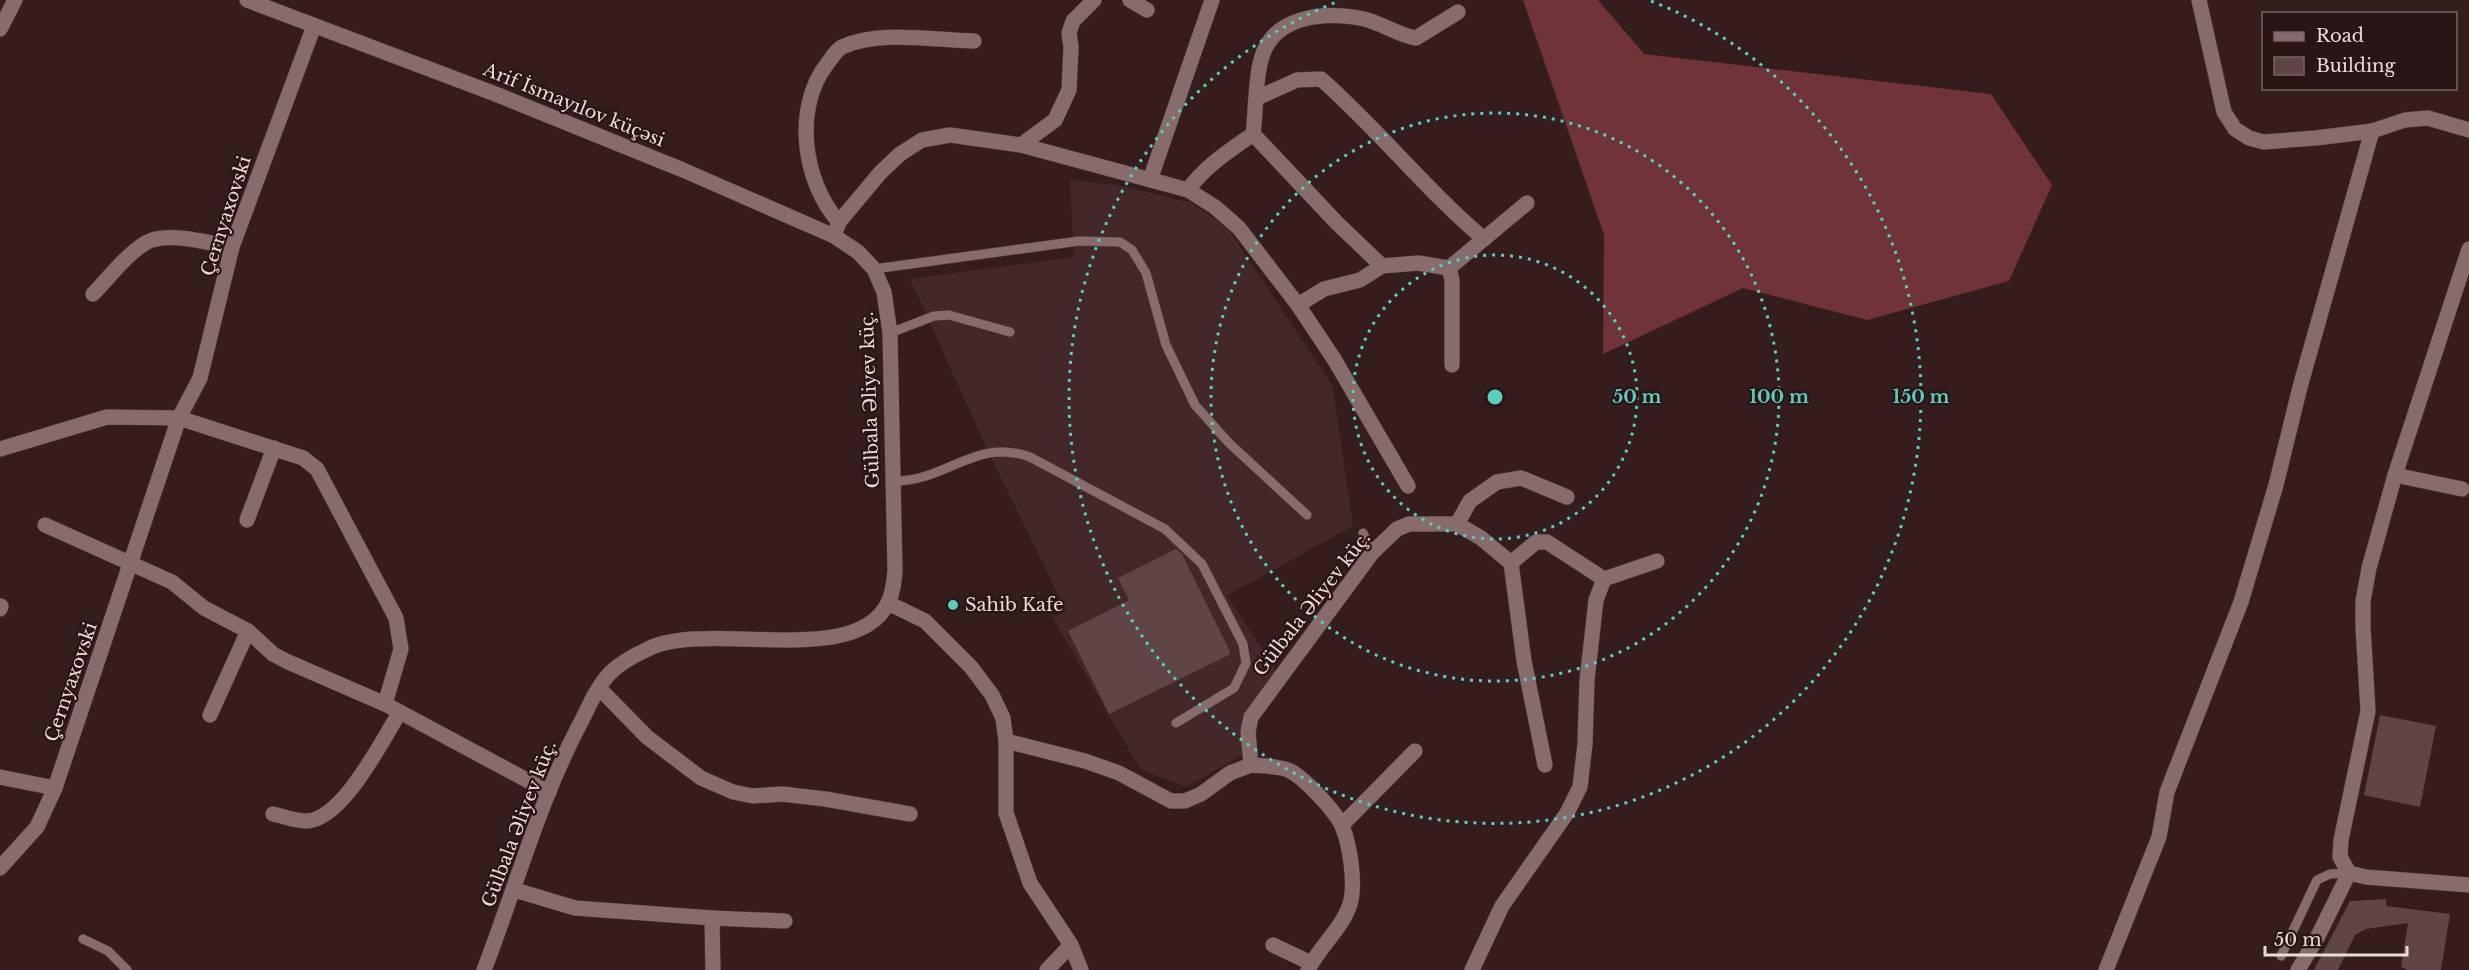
<svg xmlns="http://www.w3.org/2000/svg" width="2469" height="970" viewBox="0 0 2469 970" font-family="'Libre Baskerville',serif">
  <style>
    .built { fill: #442728 }
    .forest { fill: #703337 }
    .building { fill: #5f4545 }
    .lines { fill: none; stroke-linecap: round; stroke-linejoin: round }
    .service-casing { stroke: #4d3a3a; stroke-width: 10 }
    .minor-casing { stroke: #4d3a3a; stroke-width: 16 }
    .tertiary-casing { stroke: #4d3a3a; stroke-width: 16 }
    .service { stroke: #886b6b; stroke-width: 9 }
    .minor { stroke: #886b6b; stroke-width: 15 }
    .tertiary { stroke: #886b6b; stroke-width: 15 }
    .ring { fill: none; stroke: #59cebe; stroke-width: 3; stroke-dasharray: 3 6 }
    .poi-dot { fill: #59cebe; stroke: #2a1415; stroke-width: 2 }
    .labels { text-anchor: middle; stroke-width: 4.5; stroke-linejoin: round; paint-order: stroke }
    .street-label { font-size: 18px; fill: #eadad9; stroke: #2a1415 }
    .poi-label { font-size: 18px; fill: #eadad9; stroke: #2a1415; text-anchor: start }
    .centre { fill: #59cebe; stroke: #2a1415; stroke-width: 3 }
    .ring-label { font-size: 18px; text-anchor: middle; font-weight: bold; fill: #59cebe; stroke: #2a1415; stroke-width: 4.5; stroke-linejoin: round; paint-order: stroke }
  </style>
  <rect width="100%" height="100%" fill="#351d1e"/>
  <polygon class="built" points="1070,180 1117,185 1189,202 1226,226 1333,387 1353,526 1227,596 1280,676 1250,710 1242,755 1186,787 1140,769 1053,618 1066,611 988,451 910,279 1074,257"/>
  <polygon class="forest" points="1523,0 1598,0 1644,54 1991,94 2052,185 2009,281 1867,320 1743,288 1603,354 1604,235"/>
  <g class="building">
    <polygon points="1176,549 1182,554 1231,654 1109,714 1068,631 1129,600 1118,578"/>
    <polygon points="2380,715 2436,726 2420,807 2364,795"/>
    <polygon points="2386,899 2386,906 2450,914 2441,970 2408,970 2401,967 2408,923 2366,929 2355,935 2338,970 2314,970 2350,901"/>
  </g>
  <g class="lines">
    <defs>
      <g id="service">
        <polyline points="874,269 1079,241 1120,242 1132,250 1146,273 1166,345 1195,405 1229,443 1307,515"/>
        <polyline points="890,333 934,316 949,315 1010,332"/>
        <path d="M893,481C946,482 976,437 1030,457L1165,529L1202,564L1243,644L1246,663L1234,688L1176,723"/>
        <polyline points="1363,533 1372,553"/>
        <polyline points="83,939 108,951 127,970"/>
        <polyline points="2281,956 2317,880 2330,874 2349,873"/>
      </g>
      <g id="minor">
        <polyline points="1130,0 1147,10"/>
        <polyline points="2199,0 2224,112 2235,129 2249,138 2264,142 2316,138 2372,131 2405,120 2428,118 2469,130"/>
        <polyline points="0,29 15,0"/>
        <path d="M1257,98L1297,80L1321,79C1378,129 1425,189 1484,239"/>
        <polyline points="1253,134 1337,223 1382,266"/>
        <polyline points="1021,145 1055,120 1069,90 1071,47 1069,33 1073,21 1094,0"/>
        <polyline points="1150,180 1212,0"/>
        <path d="M1188,190C1205,166 1229,151 1253,134C1256,112 1255,81 1261,60C1272,15 1325,11 1364,19C1382,23 1397,35 1416,38L1458,12"/>
        <path d="M839,222C803,182 793,108 827,64C831,59 836,50 842,47C879,30 934,40 974,41"/>
        <polyline points="834,236 839,222 880,173 900,154 922,140 950,135 1021,145 1188,190 1215,207 1239,228 1298,305 1334,359 1408,486"/>
        <polyline points="2469,249 2395,475 2369,568 2363,601 2363,627 2368,711 2341,840 2340,857 2349,873 2366,877 2469,885"/>
        <polyline points="1449,268 1527,203"/>
        <path d="M93,294C108,279 132,247 152,240C177,233 208,243 232,247"/>
        <polyline points="1298,305 1324,289 1360,280 1382,266 1418,263 1449,268 1452,280 1452,365"/>
        <polyline points="0,449 107,417 179,418 303,458 317,469 396,618 401,649 385,704"/>
        <polyline points="2395,475 2462,489"/>
        <polyline points="247,520 274,448"/>
        <polyline points="1457,524 1470,501 1497,482 1521,478 1567,497"/>
        <polyline points="45,525 172,582 204,608 248,631 210,715"/>
        <polyline points="1511,563 1524,661 1545,765"/>
        <polyline points="1604,579 1657,561"/>
        <polyline points="888,603 925,621 971,667 992,695 1003,718 1006,741 1085,761 1119,773 1171,801 1185,801 1201,794 1230,773 1251,765 1248,732 1251,717 1372,553 1397,529 1409,524 1457,524 1481,538 1511,563 1536,542 1547,542 1604,579"/>
        <polyline points="0,609 1,606"/>
        <polyline points="248,631 273,654 286,661 385,704 549,792"/>
        <polyline points="599,688 647,737 701,778 733,792 753,796 782,794 825,799 910,814"/>
        <polyline points="1006,741 1006,813 1030,883 1071,945 1081,970"/>
        <path d="M1251,765C1262,766 1277,766 1288,770C1303,776 1335,811 1342,826C1350,845 1356,884 1350,904C1342,929 1319,947 1308,970"/>
        <polyline points="0,777 55,788"/>
        <path d="M273,814C283,816 295,821 305,821C342,822 382,740 400,712"/>
        <polyline points="1342,825 1415,751"/>
        <polyline points="0,868 37,827 55,788 179,418 200,378 232,247 314,26"/>
        <polyline points="515,890 575,908 712,918 713,970"/>
        <polyline points="712,918 785,921"/>
        <polyline points="1273,945 1311,963"/>
        <polyline points="1047,970 1071,945"/>
        <polyline points="1472,970 1502,906 1567,813 1580,787 1585,744 1587,680 1596,600 1604,579"/>
        <polyline points="2106,970 2159,837 2167,792 2241,602 2276,485 2300,387 2372,131"/>
        <polyline points="2298,970 2318,936 2349,873"/>
      </g>
      <path id="tertiary" d="M247,0L498,95L683,170L834,236L858,252L874,269L884,292L890,333L895,571C894,582 893,593 888,603C855,670 708,619 648,649C635,655 620,663 610,673C597,687 590,704 582,720C540,798 516,887 484,970"/>
    </defs>
    <use href="#service" class="service-casing"/>
    <use href="#minor" class="minor-casing"/>
    <use href="#tertiary" class="tertiary-casing"/>
    <use href="#service" class="service"/>
    <use href="#minor" class="minor"/>
    <use href="#tertiary" class="tertiary"/>
  </g>
  <g class="ring">
    <circle cx="1495" cy="397" r="142"/>
    <circle cx="1495" cy="397" r="284"/>
    <path d="M1651 1A426 426 0 1 1 1339 1"/>
  </g>
  <circle class="poi-dot" cx="953" cy="605" r="6"/>
  <g class="labels">
    <g class="street-label">
      <text transform="translate(574 105) rotate(22)" y="6">Arif İsmayılov küçəsi</text>
      <text transform="translate(226 216) rotate(-72)" y="6">Çernyaxovski</text>
      <text transform="translate(870 400) rotate(-92)" y="6">Gülbala Əliyev küç.</text>
      <text transform="translate(1312 604) rotate(-52)" y="6">Gülbala Əliyev küç.</text>
      <text transform="translate(71 682) rotate(-71)" y="6">Çernyaxovski</text>
      <text transform="translate(519 824) rotate(-69)" y="6">Gülbala Əliyev küç.</text>
    </g>
    <g class="poi-label">
      <text x="965" y="611">Sahib Kafe</text>
    </g>
  </g>
  <circle cx="1495" cy="397" r="9" class="centre"/>
  <g class="ring-label">
    <text x="1637" y="403">50 m</text>
    <text x="1779" y="403">100 m</text>
    <text x="1921" y="403">150 m</text>
  </g>
  <rect x="2262" y="12" width="195" height="78" fill="#2a1415" stroke="#776363" stroke-width="1.5"/>
  <rect x="2274" y="32" width="30" height="9" fill="#886b6b" stroke="#776363" stroke-width="1.5"/>
  <text x="2316" y="42" font-size="18" fill="#eadad9">Road</text>
  <rect x="2274" y="57" width="30" height="18" fill="#5f4545" stroke="#776363" stroke-width="1.5"/>
  <text x="2316" y="72" font-size="18" fill="#eadad9">Building</text>
  <path d="M2265 946v9h142v-9" fill="none" stroke="#eadad9" stroke-width="3"/>
  <text x="2274" y="946" font-size="18" fill="#eadad9" stroke="#2a1415" stroke-width="4.5" paint-order="stroke">50 m</text>
</svg>
